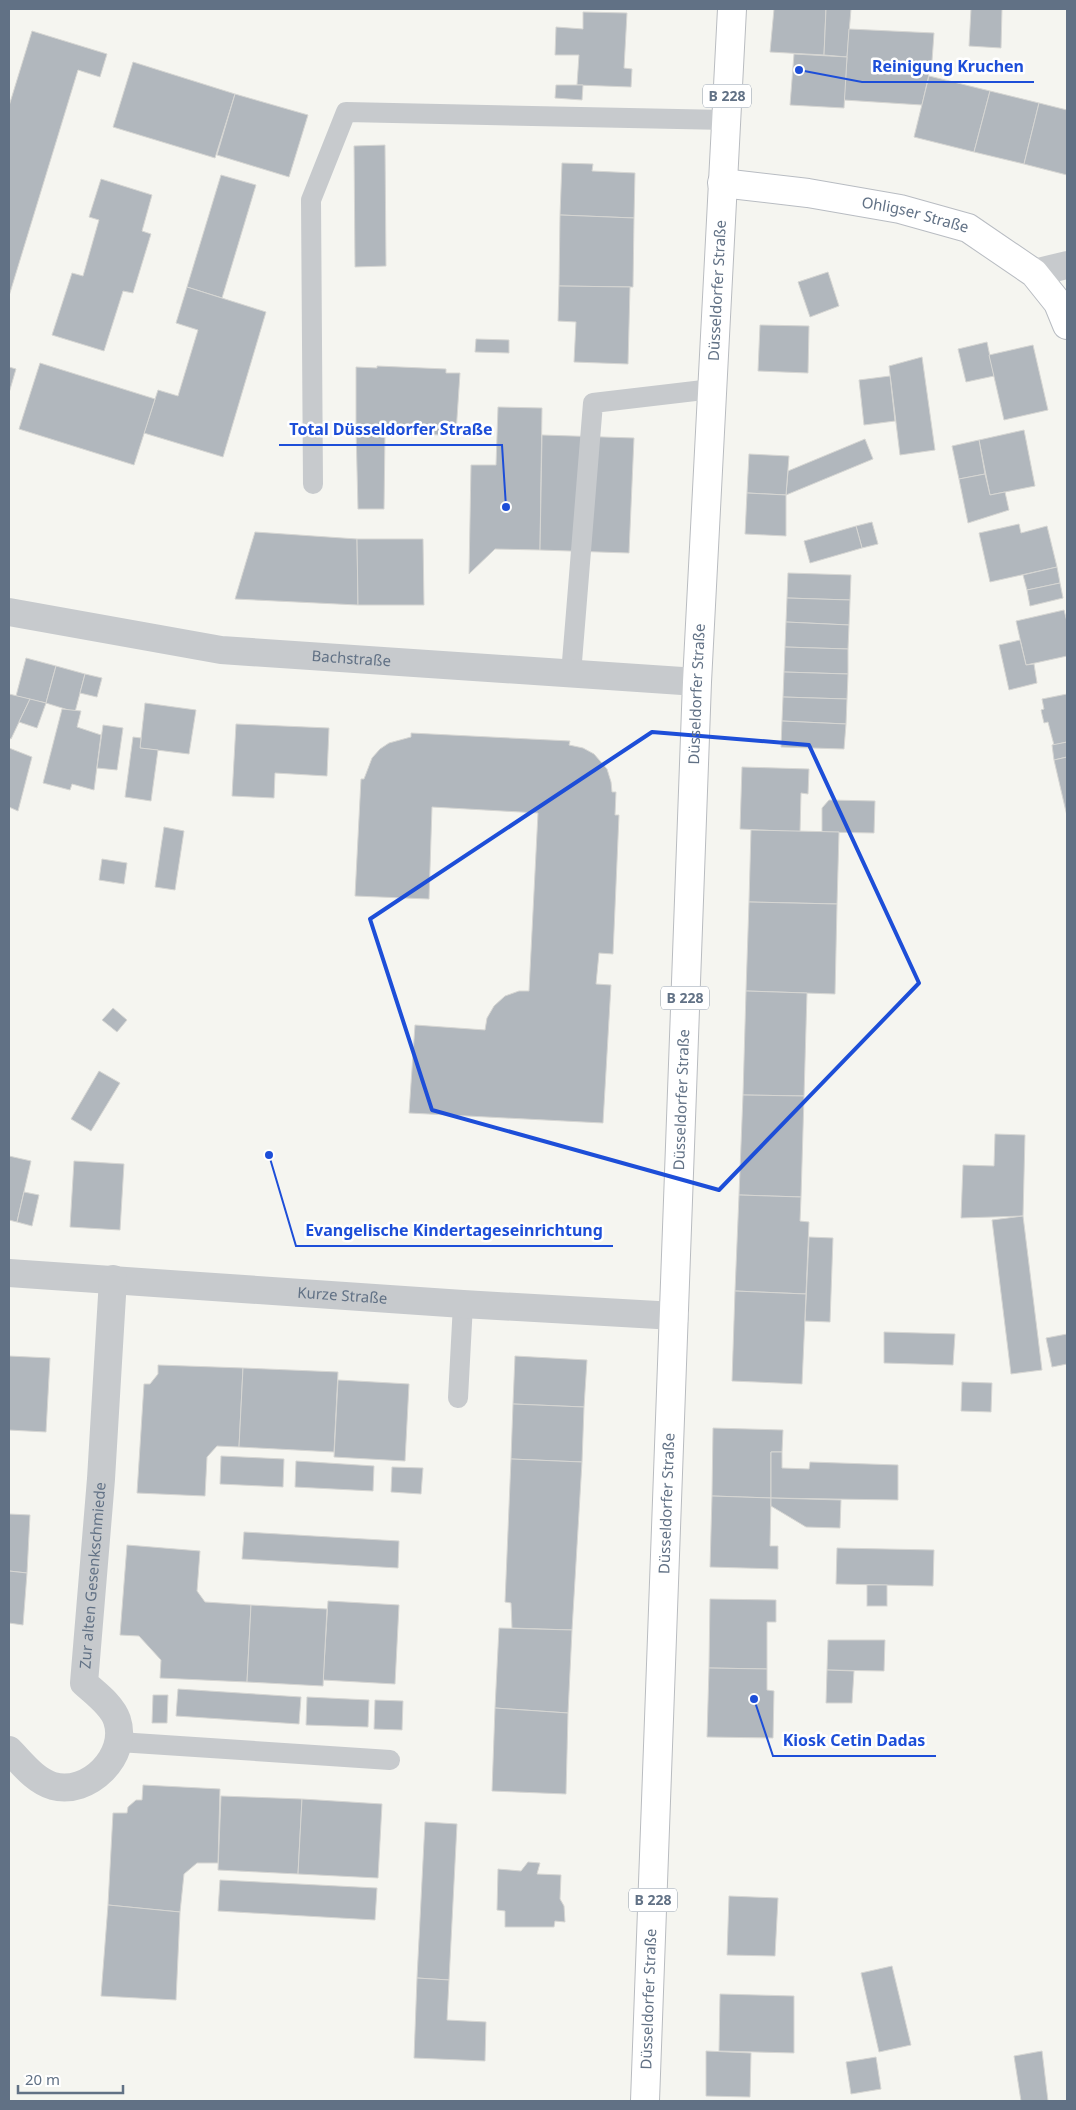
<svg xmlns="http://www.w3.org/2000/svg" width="1076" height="2110" viewBox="0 0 1076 2110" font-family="'Noto Sans',sans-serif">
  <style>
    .building { fill: #b1b7bd; stroke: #d6d6d3 }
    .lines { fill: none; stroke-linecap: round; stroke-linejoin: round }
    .secondary-casing { stroke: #b8bcc2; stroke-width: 30 }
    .primary-casing { stroke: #b9bcc0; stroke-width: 30 }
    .lane { stroke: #c7cacd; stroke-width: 20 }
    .street { stroke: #c7cacd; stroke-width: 28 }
    .secondary { stroke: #fff; stroke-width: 28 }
    .primary { stroke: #fff; stroke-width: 28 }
    .marked { fill: none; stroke: #1d4ed8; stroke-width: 4; stroke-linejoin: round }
    .labels { text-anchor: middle; stroke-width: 5; stroke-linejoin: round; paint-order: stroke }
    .shield { fill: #fff; stroke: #909caa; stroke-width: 1 }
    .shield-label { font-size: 14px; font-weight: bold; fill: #617185 }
    .street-label { font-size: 15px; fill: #617185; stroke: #fff }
    .leader { fill: none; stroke: #1d4ed8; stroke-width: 2 }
    .callout-dot { fill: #1d4ed8; stroke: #fff; stroke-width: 2 }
    .callout-label { font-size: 16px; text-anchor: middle; font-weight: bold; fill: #1d4ed8; stroke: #fff; stroke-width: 5; stroke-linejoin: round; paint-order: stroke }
  </style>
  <rect width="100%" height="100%" fill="#f5f5f0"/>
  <g class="building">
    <polygon points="774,9 826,9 824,55 770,52"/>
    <polygon points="826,9 851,9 847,57 824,55"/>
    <polygon points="971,9 1002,9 1001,48 969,46"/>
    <polygon points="583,12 627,13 624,68 632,69 631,87 577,85 579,55 555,55 556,27 583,29"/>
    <polygon points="849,29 934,33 932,61 922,105 844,100"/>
    <polygon points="32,31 107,54 100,77 78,70 9,296 9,106"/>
    <polygon points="794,54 847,57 844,108 790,105"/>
    <polygon points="133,62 235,94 215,158 113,127"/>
    <polygon points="929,76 990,91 974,152 914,137"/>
    <polygon points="556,85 583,85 582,100 555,98"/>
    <polygon points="990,91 1039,103 1024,164 974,152"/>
    <polygon points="235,94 308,115 289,177 217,155"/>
    <polygon points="1039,103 1067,110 1067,175 1024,164"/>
    <polygon points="385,145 386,266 355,267 354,146"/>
    <polygon points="562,163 593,164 592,171 635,173 634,218 560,215"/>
    <polygon points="221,175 256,185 222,298 187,287"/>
    <polygon points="101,179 152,195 142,231 151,234 133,293 123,291 104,351 52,335 72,273 83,276 99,220 89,217"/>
    <polygon points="560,215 634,218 633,287 559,286"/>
    <polygon points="828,272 839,306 810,317 798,282"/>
    <polygon points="559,286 630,287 628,364 574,362 576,322 558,321"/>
    <polygon points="187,287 266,312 223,457 144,433 158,390 178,396 198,330 176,323"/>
    <polygon points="760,325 809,326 808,373 758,371"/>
    <polygon points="476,339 509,340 509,353 475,352"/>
    <polygon points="987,342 994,376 966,382 958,349"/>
    <polygon points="1033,345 1048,410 1004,420 989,355"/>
    <polygon points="922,357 935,450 900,455 889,366"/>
    <polygon points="40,363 155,399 134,465 19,429"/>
    <polygon points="377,366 446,369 446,373 460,373 456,433 443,432 442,435 374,433 374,430 356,429 356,367 377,368"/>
    <polygon points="9,367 16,369 9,393"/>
    <polygon points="890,376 895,421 864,425 859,380"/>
    <polygon points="498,407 542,408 540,550 495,549 469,574 471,465 496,465"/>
    <polygon points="356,429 374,430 374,433 385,433 384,509 358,509"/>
    <polygon points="1024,430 1035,486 990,495 979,440"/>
    <polygon points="542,435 634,438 629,553 540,550"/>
    <polygon points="865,439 873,459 786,495 788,471"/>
    <polygon points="979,440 985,474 959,479 952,446"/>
    <polygon points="749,454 789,456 786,495 747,493"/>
    <polygon points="985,474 990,495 1005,492 1009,510 968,523 959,479"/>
    <polygon points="747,493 786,495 786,536 745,534"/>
    <polygon points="872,522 878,544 862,548 856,526"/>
    <polygon points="1019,524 1021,533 1047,526 1057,567 990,582 979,533"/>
    <polygon points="856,526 862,548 810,563 804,541"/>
    <polygon points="255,532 357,539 358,605 235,599"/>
    <polygon points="357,539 423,539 424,605 358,605"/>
    <polygon points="1057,567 1060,583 1027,590 1023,575"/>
    <polygon points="788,573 851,575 850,600 787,598"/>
    <polygon points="1060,583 1063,598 1030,606 1027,590"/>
    <polygon points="787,598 850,600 849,625 786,622"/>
    <polygon points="1064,610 1067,622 1067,656 1026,665 1016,621"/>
    <polygon points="786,622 849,625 848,649 785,647"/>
    <polygon points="1020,640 1026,665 1034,664 1037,683 1009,690 999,645"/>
    <polygon points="785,647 848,649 848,674 784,672"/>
    <polygon points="26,658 56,666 46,703 16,696"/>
    <polygon points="56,666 85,674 75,712 46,703"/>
    <polygon points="784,672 848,674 847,699 783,697"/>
    <polygon points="85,674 102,678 97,697 80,693"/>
    <polygon points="9,694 30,699 11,739 9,738"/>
    <polygon points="1067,694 1067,742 1054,745 1048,722 1044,723 1041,710 1044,709 1042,699"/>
    <polygon points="783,697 847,699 846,724 782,721"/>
    <polygon points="30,699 46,703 37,728 19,722"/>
    <polygon points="145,703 196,710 189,754 140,748"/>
    <polygon points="62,709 81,711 77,727 101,735 94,790 72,784 70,790 43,783"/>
    <polygon points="782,721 846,724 844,749 781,747"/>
    <polygon points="236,724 329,728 327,776 275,773 274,798 232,796"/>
    <polygon points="103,725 123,728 117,770 97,768"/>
    <polygon points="411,733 570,741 569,745 583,748 594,754 607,769 611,782 612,792 616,792 615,815 619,815 613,954 599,953 596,984 611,985 603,1123 409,1113 415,1025 485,1030 487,1018 494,1006 505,996 519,991 529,991 538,813 432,807 429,899 355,896 361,779 364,779 372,758 380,749 389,743 411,737"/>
    <polygon points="133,737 141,738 140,748 158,750 151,801 125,797"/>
    <polygon points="1067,742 1067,757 1054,760 1052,745"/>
    <polygon points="9,748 32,757 18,811 9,807"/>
    <polygon points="1067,757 1067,816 1054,760"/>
    <polygon points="742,767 809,769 808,794 801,793 800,832 740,829"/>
    <polygon points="829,800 875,801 874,833 822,832 822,808"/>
    <polygon points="164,827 184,831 175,890 155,887"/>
    <polygon points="751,830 839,832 837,904 749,902"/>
    <polygon points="102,859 127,863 124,884 99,880"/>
    <polygon points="749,902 837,904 835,994 746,991"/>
    <polygon points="746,991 807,993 804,1096 743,1095"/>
    <polygon points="113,1008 127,1020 117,1032 102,1020"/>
    <polygon points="99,1071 120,1083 91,1131 71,1119"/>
    <polygon points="743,1095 804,1096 801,1197 739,1195"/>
    <polygon points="995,1134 1025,1135 1023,1216 961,1218 963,1165 994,1166"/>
    <polygon points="9,1156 31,1161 17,1222 9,1220"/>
    <polygon points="74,1161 124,1164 120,1230 70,1227"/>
    <polygon points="24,1192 39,1195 32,1226 17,1222"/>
    <polygon points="739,1195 801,1197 800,1221 809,1222 806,1294 735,1291"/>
    <polygon points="1023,1216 1042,1370 1011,1374 992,1220"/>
    <polygon points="809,1237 833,1238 830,1322 805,1321"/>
    <polygon points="735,1291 806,1294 802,1384 732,1381"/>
    <polygon points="884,1332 955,1334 953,1365 884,1363"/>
    <polygon points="1067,1334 1067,1364 1052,1367 1046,1338"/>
    <polygon points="9,1356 50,1358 46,1432 9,1430"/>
    <polygon points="515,1356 587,1360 584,1407 513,1404"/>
    <polygon points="158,1365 243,1368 239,1447 217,1446 207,1457 205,1496 137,1493 144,1384 150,1384 158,1374"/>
    <polygon points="243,1368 338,1372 334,1452 239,1447"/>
    <polygon points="338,1380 409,1384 405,1461 334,1457"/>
    <polygon points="962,1382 992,1383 991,1412 961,1411"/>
    <polygon points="513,1404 584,1407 582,1462 511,1459"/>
    <polygon points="713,1428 783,1430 782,1452 771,1452 771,1498 712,1496"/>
    <polygon points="771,1452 782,1452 782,1468 809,1469 810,1462 898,1465 898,1500 771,1498"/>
    <polygon points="221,1456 284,1459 283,1487 220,1484"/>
    <polygon points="511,1459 582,1462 572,1630 512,1628 511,1603 505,1602"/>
    <polygon points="296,1461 374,1466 373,1491 295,1487"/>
    <polygon points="392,1467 423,1468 421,1494 391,1492"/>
    <polygon points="712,1496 771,1498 770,1546 778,1546 778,1569 710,1567"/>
    <polygon points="771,1498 841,1500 840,1528 806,1527 771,1506"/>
    <polygon points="9,1514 30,1515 27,1573 9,1571"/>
    <polygon points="244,1532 399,1541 398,1568 242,1559"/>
    <polygon points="127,1545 200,1551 197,1591 205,1602 251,1605 247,1682 160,1678 161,1660 139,1636 120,1635"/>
    <polygon points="837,1548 934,1550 933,1586 836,1584"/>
    <polygon points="9,1571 27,1573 23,1625 9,1623"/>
    <rect x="867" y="1585" width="20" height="21"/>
    <polygon points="710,1599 776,1600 776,1622 767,1622 767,1669 709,1668"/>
    <polygon points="328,1601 399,1605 395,1684 323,1680"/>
    <polygon points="251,1605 327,1609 323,1686 247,1682"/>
    <polygon points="499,1628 572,1630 568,1713 495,1708"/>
    <polygon points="828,1640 885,1640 884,1671 827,1670"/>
    <polygon points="709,1668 767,1669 767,1690 774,1691 773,1738 707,1737"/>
    <polygon points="827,1670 854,1671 852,1703 826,1703"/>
    <polygon points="178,1689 301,1697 299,1724 176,1716"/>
    <polygon points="153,1695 168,1695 167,1723 152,1723"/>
    <polygon points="307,1697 369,1700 368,1727 306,1725"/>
    <polygon points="375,1700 403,1701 402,1730 374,1729"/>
    <polygon points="495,1708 568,1713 566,1794 492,1791"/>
    <polygon points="143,1785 220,1789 218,1863 197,1863 184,1874 180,1912 108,1905 113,1813 127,1813 128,1807 136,1800 142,1800"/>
    <polygon points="221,1796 302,1799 298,1874 218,1870"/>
    <polygon points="302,1799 382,1804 378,1878 298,1874"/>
    <polygon points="425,1822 457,1824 449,1980 417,1978"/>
    <polygon points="528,1862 540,1863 537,1874 561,1875 560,1899 564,1906 565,1922 555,1921 554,1927 505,1927 505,1911 497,1910 498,1869 521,1871"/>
    <polygon points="220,1880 377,1888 375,1920 218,1911"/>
    <polygon points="729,1896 778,1898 775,1956 727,1955"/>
    <polygon points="108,1905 180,1912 176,2000 101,1996"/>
    <polygon points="892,1966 911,2045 879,2052 861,1973"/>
    <polygon points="417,1978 449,1980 447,2020 486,2022 485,2061 414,2058"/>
    <polygon points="720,1994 794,1996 794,2053 719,2051"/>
    <polygon points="706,2051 751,2053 750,2097 706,2096"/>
    <polygon points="1042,2051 1048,2101 1021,2101 1014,2056"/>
    <polygon points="876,2057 881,2089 851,2094 846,2062"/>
  </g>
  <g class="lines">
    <defs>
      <g id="secondary">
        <path id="s4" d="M722,183L808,193L900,209L968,228L1034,273L1058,303L1067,325"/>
      </g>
      <g id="primary">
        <path id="s5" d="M645,2101L697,682L732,9"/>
      </g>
    </defs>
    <use href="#secondary" class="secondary-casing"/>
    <use href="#primary" class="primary-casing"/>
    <g class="lane">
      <polyline points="313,484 311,200 346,112 726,120"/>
      <polyline points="571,674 593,403 712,389"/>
      <polyline points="458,1398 463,1304"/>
      <polyline points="119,1742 390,1760"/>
    </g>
    <g class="street">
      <polyline points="1034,273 1067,265"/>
      <path id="s1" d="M9,612L221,650L697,682"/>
      <path id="s2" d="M9,1273L463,1304L675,1316"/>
      <path id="s3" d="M9,1750C22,1763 34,1780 53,1786C88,1796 129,1756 117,1720C112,1705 95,1693 84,1683L101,1479L113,1279"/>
    </g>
    <use href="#secondary" class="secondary"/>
    <use href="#primary" class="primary"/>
  </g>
  <path class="marked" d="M652,732L809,745L919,983L719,1190L432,1110L370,919Z"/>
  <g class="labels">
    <g class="shield">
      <rect x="703" y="84.5" width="48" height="23" rx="4"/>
      <rect x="661" y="986.5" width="48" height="23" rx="4"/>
      <rect x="629" y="1888.5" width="48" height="23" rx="4"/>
    </g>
    <g class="shield-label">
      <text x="727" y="101">B 228</text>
      <text x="685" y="1003">B 228</text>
      <text x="653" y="1905">B 228</text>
    </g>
    <g class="street-label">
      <text dy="5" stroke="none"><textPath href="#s4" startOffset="196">Ohligser Straße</textPath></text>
      <text dy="5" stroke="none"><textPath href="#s5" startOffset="1812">Düsseldorfer Straße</textPath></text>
      <text dy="5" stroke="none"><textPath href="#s1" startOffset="346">Bachstraße</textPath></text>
      <text dy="5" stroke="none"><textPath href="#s5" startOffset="1408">Düsseldorfer Straße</textPath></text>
      <text dy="5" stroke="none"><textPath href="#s5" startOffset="1002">Düsseldorfer Straße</textPath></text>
      <text dy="5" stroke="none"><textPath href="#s2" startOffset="334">Kurze Straße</textPath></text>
      <text dy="5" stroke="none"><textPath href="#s5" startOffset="598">Düsseldorfer Straße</textPath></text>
      <text dy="5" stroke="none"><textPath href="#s3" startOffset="325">Zur alten Gesenkschmiede</textPath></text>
      <text dy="5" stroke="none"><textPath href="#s5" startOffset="102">Düsseldorfer Straße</textPath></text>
    </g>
  </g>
  <path class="leader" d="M799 70L862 82H1034M506 507L502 445H279M269 1155L296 1246H613M754 1699L773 1756H936"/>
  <g class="callout-dot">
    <circle cx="799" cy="70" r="5"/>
    <circle cx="506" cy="507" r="5"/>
    <circle cx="269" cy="1155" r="5"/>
    <circle cx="754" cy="1699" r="5"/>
  </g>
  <g class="callout-label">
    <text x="948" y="72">Reinigung Kruchen</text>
    <text x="391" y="435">Total Düsseldorfer Straße</text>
    <text x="454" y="1236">Evangelische Kindertageseinrichtung</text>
    <text x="854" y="1746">Kiosk Cetin Dadas</text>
  </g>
  <rect width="1076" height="2110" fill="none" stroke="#617185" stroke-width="20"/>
  <path d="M18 2085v8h105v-8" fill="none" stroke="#617185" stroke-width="2.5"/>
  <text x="25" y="2085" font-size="15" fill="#617185" stroke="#ffffff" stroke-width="4" paint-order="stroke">20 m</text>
</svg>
